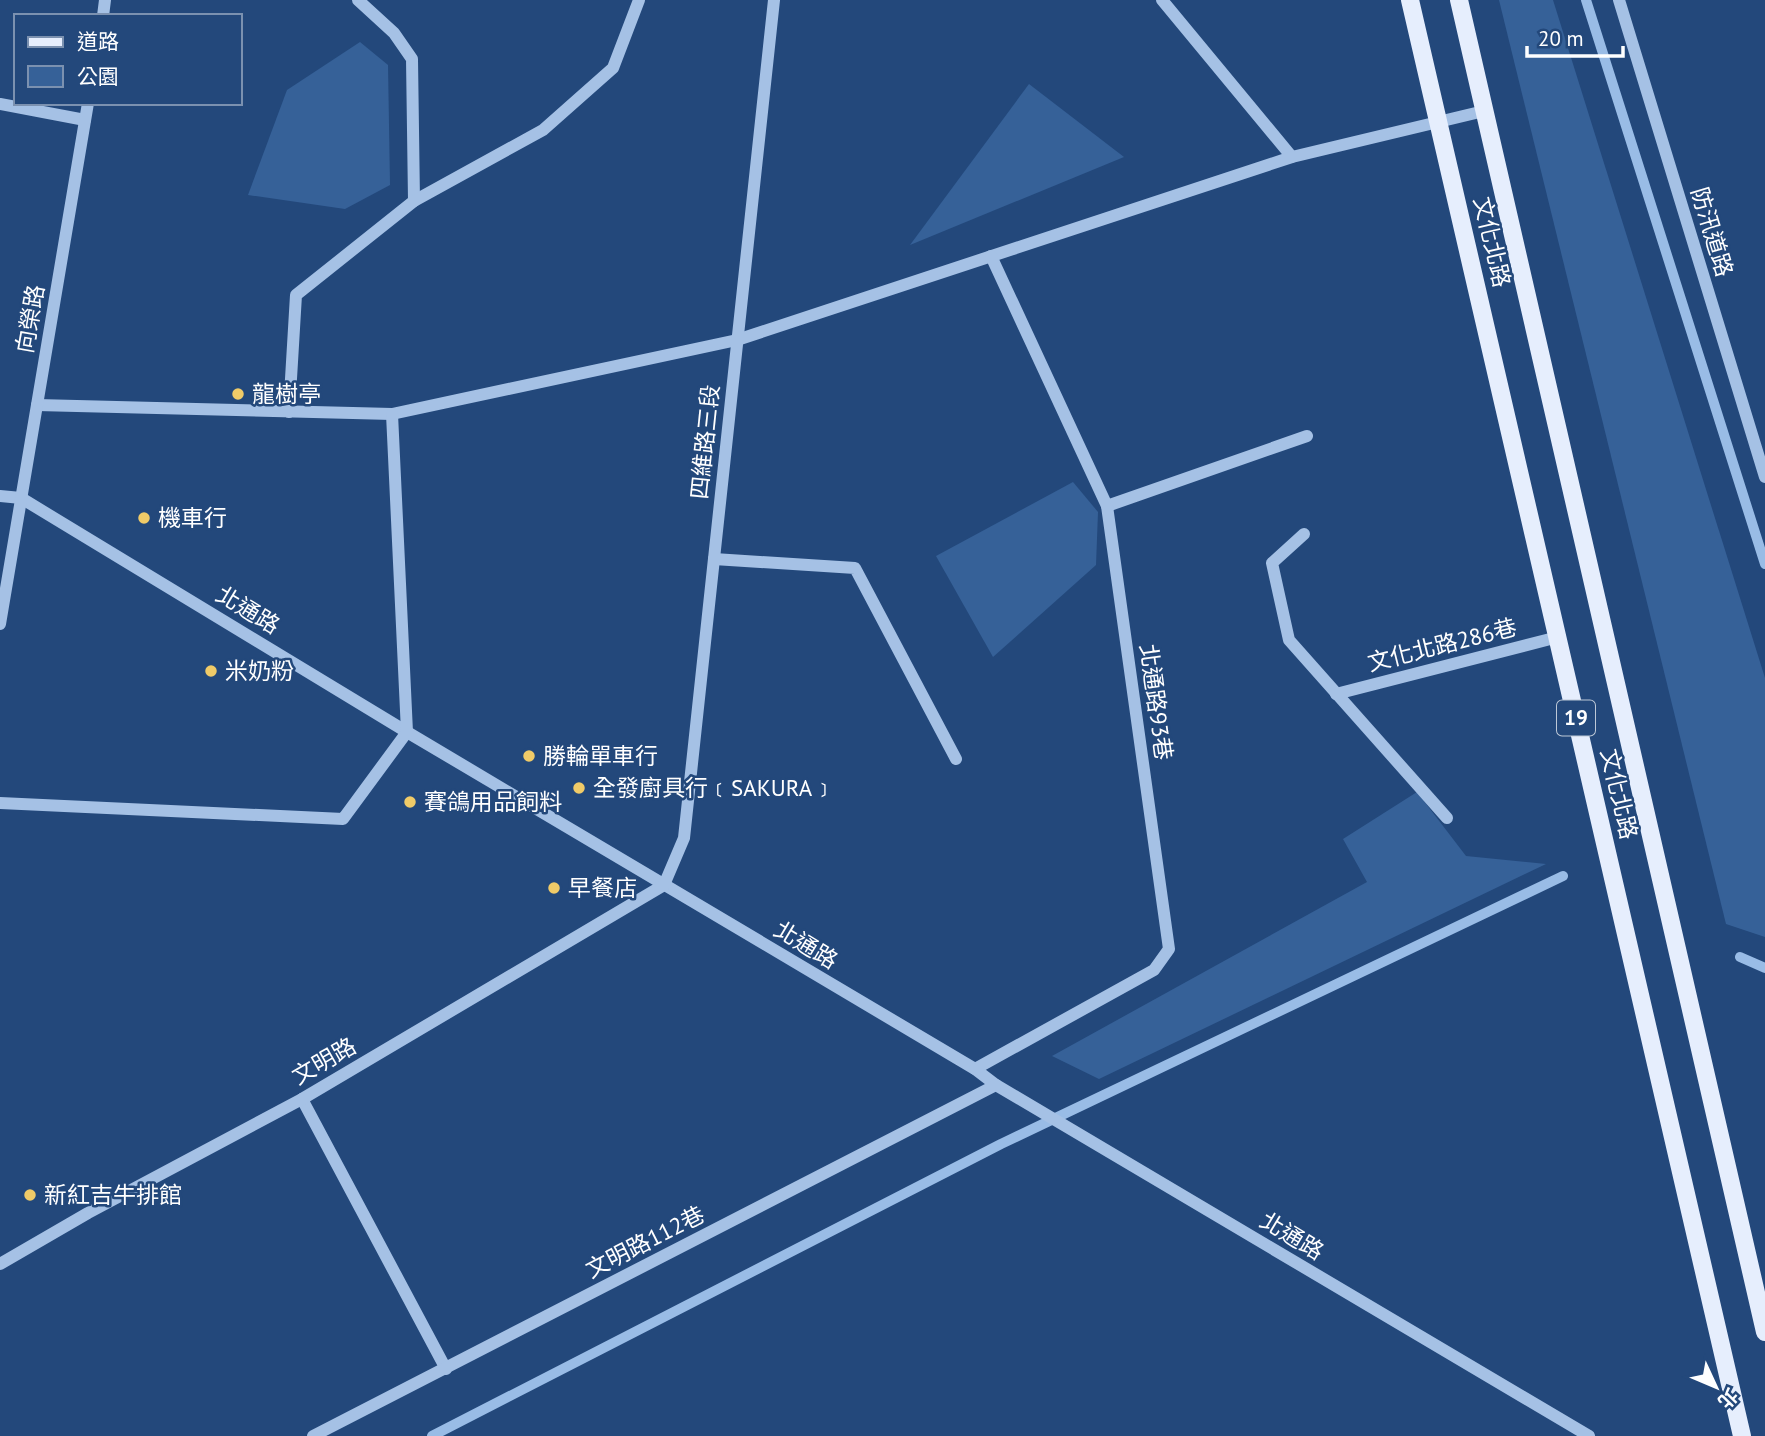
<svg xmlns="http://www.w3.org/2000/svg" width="1765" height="1436" viewBox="0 0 1765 1436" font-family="'PT Sans','Noto Sans TC',sans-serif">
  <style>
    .green { fill: #366198 }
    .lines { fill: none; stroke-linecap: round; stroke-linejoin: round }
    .stream { stroke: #99bce6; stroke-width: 10 }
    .minor { stroke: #a5c1e5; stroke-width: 12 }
    .major { stroke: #e6eefd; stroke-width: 18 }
    .poi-dot { fill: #f0cb68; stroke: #23487b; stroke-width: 2.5 }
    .labels { text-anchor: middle; stroke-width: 5; stroke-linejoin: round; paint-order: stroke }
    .shield { fill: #23487b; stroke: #bdc8d7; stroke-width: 2 }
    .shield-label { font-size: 21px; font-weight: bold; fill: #fff }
    .street-label { font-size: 23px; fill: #fff; stroke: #23487b }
    .poi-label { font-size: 23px; fill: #fff; stroke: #23487b; text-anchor: start }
  </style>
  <rect width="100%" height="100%" fill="#23487b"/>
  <g class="green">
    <polygon points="1499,0 1553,0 1765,678 1765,937 1726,924"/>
    <polygon points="360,42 388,65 390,185 345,209 248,195 287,90"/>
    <polygon points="1029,84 1124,157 910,245"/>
    <polygon points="1073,482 1098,512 1096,565 993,657 936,556"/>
    <polygon points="1417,792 1466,856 1546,864 1099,1079 1052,1056 1367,882 1343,839"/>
  </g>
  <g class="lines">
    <g class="stream">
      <polyline points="1586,0 1765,564"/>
      <polyline points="1740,957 1765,968"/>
      <polyline points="432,1436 1001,1144 1563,876"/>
    </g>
    <g class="minor">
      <polyline points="358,0 394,33 412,59 414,201"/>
      <polyline points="1162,0 1292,157"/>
      <polyline points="1619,0 1765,477"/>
      <polyline points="103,16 105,0"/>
      <polyline points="0,104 85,120"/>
      <polyline points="37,405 392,414 737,340 1292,157 1484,111"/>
      <polyline points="289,412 296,295 414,201 543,130 613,68 639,0"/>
      <polyline points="0,496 21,498 407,732 975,1069 996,1085 1589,1436"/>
      <polyline points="1107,506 1307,436"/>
      <polyline points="1304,534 1272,563 1289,640 1447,818"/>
      <polyline points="714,559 855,568 956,759"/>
      <polyline points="0,624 88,103"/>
      <polyline points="1336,694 1558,637"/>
      <polyline points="0,803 343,819 407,732 392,414"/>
      <polyline points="975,1069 1154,970 1169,949 1107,506 991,256"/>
      <polyline points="302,1099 446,1369"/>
      <polyline points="0,1264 88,1213 302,1099 664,885 684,838 774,0"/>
      <polyline points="313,1436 996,1085"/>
    </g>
    <g class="major">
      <polyline points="1410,0 1742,1436"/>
      <polyline points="1459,0 1765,1332"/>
    </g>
  </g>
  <g class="poi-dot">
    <circle cx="238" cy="394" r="7"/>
    <circle cx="144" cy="518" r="7"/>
    <circle cx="211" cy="671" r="7"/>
    <circle cx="529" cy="756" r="7"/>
    <circle cx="579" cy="788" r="7"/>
    <circle cx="410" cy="802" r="7"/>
    <circle cx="554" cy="888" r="7"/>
    <circle cx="30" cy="1195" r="7"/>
  </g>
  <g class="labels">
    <rect class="shield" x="1557" y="700.5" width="38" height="35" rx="5"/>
    <g class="shield-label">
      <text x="1576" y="725">19</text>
    </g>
    <g class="street-label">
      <text transform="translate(1712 232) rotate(73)" y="8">防汛道路</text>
      <text transform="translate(1492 242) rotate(77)" y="8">文化北路</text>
      <text transform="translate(30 319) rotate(-80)" y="8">向榮路</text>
      <text transform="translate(705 442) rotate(-84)" y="8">四維路三段</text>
      <text transform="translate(248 610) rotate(31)" y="8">北通路</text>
      <text transform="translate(1442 645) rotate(-14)" y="8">文化北路286巷</text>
      <text transform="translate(1156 702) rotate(82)" y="8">北通路93巷</text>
      <text transform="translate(1619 794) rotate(77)" y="8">文化北路</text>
      <text transform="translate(806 945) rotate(31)" y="8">北通路</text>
      <text transform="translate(324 1061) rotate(-30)" y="8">文明路</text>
      <text transform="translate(1292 1236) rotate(31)" y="8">北通路</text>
      <text transform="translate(645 1242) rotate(-27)" y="8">文明路112巷</text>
    </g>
    <g class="poi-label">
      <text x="252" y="402">龍樹亭</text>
      <text x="158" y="526">機車行</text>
      <text x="225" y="679">米奶粉</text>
      <text x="543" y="764">勝輪單車行</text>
      <text x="593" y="796">全發廚具行﹝SAKURA﹞</text>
      <text x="424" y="810">賽鴿用品飼料</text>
      <text x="568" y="896">早餐店</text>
      <text x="44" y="1203">新紅吉牛排館</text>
    </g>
  </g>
  <rect x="14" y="14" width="228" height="91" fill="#23487b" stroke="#7b91b0" stroke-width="2"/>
  <rect x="28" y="37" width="35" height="10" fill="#e6eefd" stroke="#7b91b0" stroke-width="2"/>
  <text x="77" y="49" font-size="21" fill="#ffffff">道路</text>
  <rect x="28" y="66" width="35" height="21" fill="#366198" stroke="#7b91b0" stroke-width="2"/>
  <text x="77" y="84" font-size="21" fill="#ffffff">公園</text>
  <g transform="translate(1716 1387) rotate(134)" stroke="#23487b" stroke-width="5" paint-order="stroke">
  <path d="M0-5L12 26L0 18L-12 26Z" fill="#ffffff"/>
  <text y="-10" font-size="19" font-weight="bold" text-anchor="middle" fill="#ffffff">北</text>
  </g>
  <path d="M1527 46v10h96v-10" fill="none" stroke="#ffffff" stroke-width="3.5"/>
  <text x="1538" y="46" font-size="21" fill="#ffffff" stroke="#23487b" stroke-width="5" paint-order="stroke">20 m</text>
</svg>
